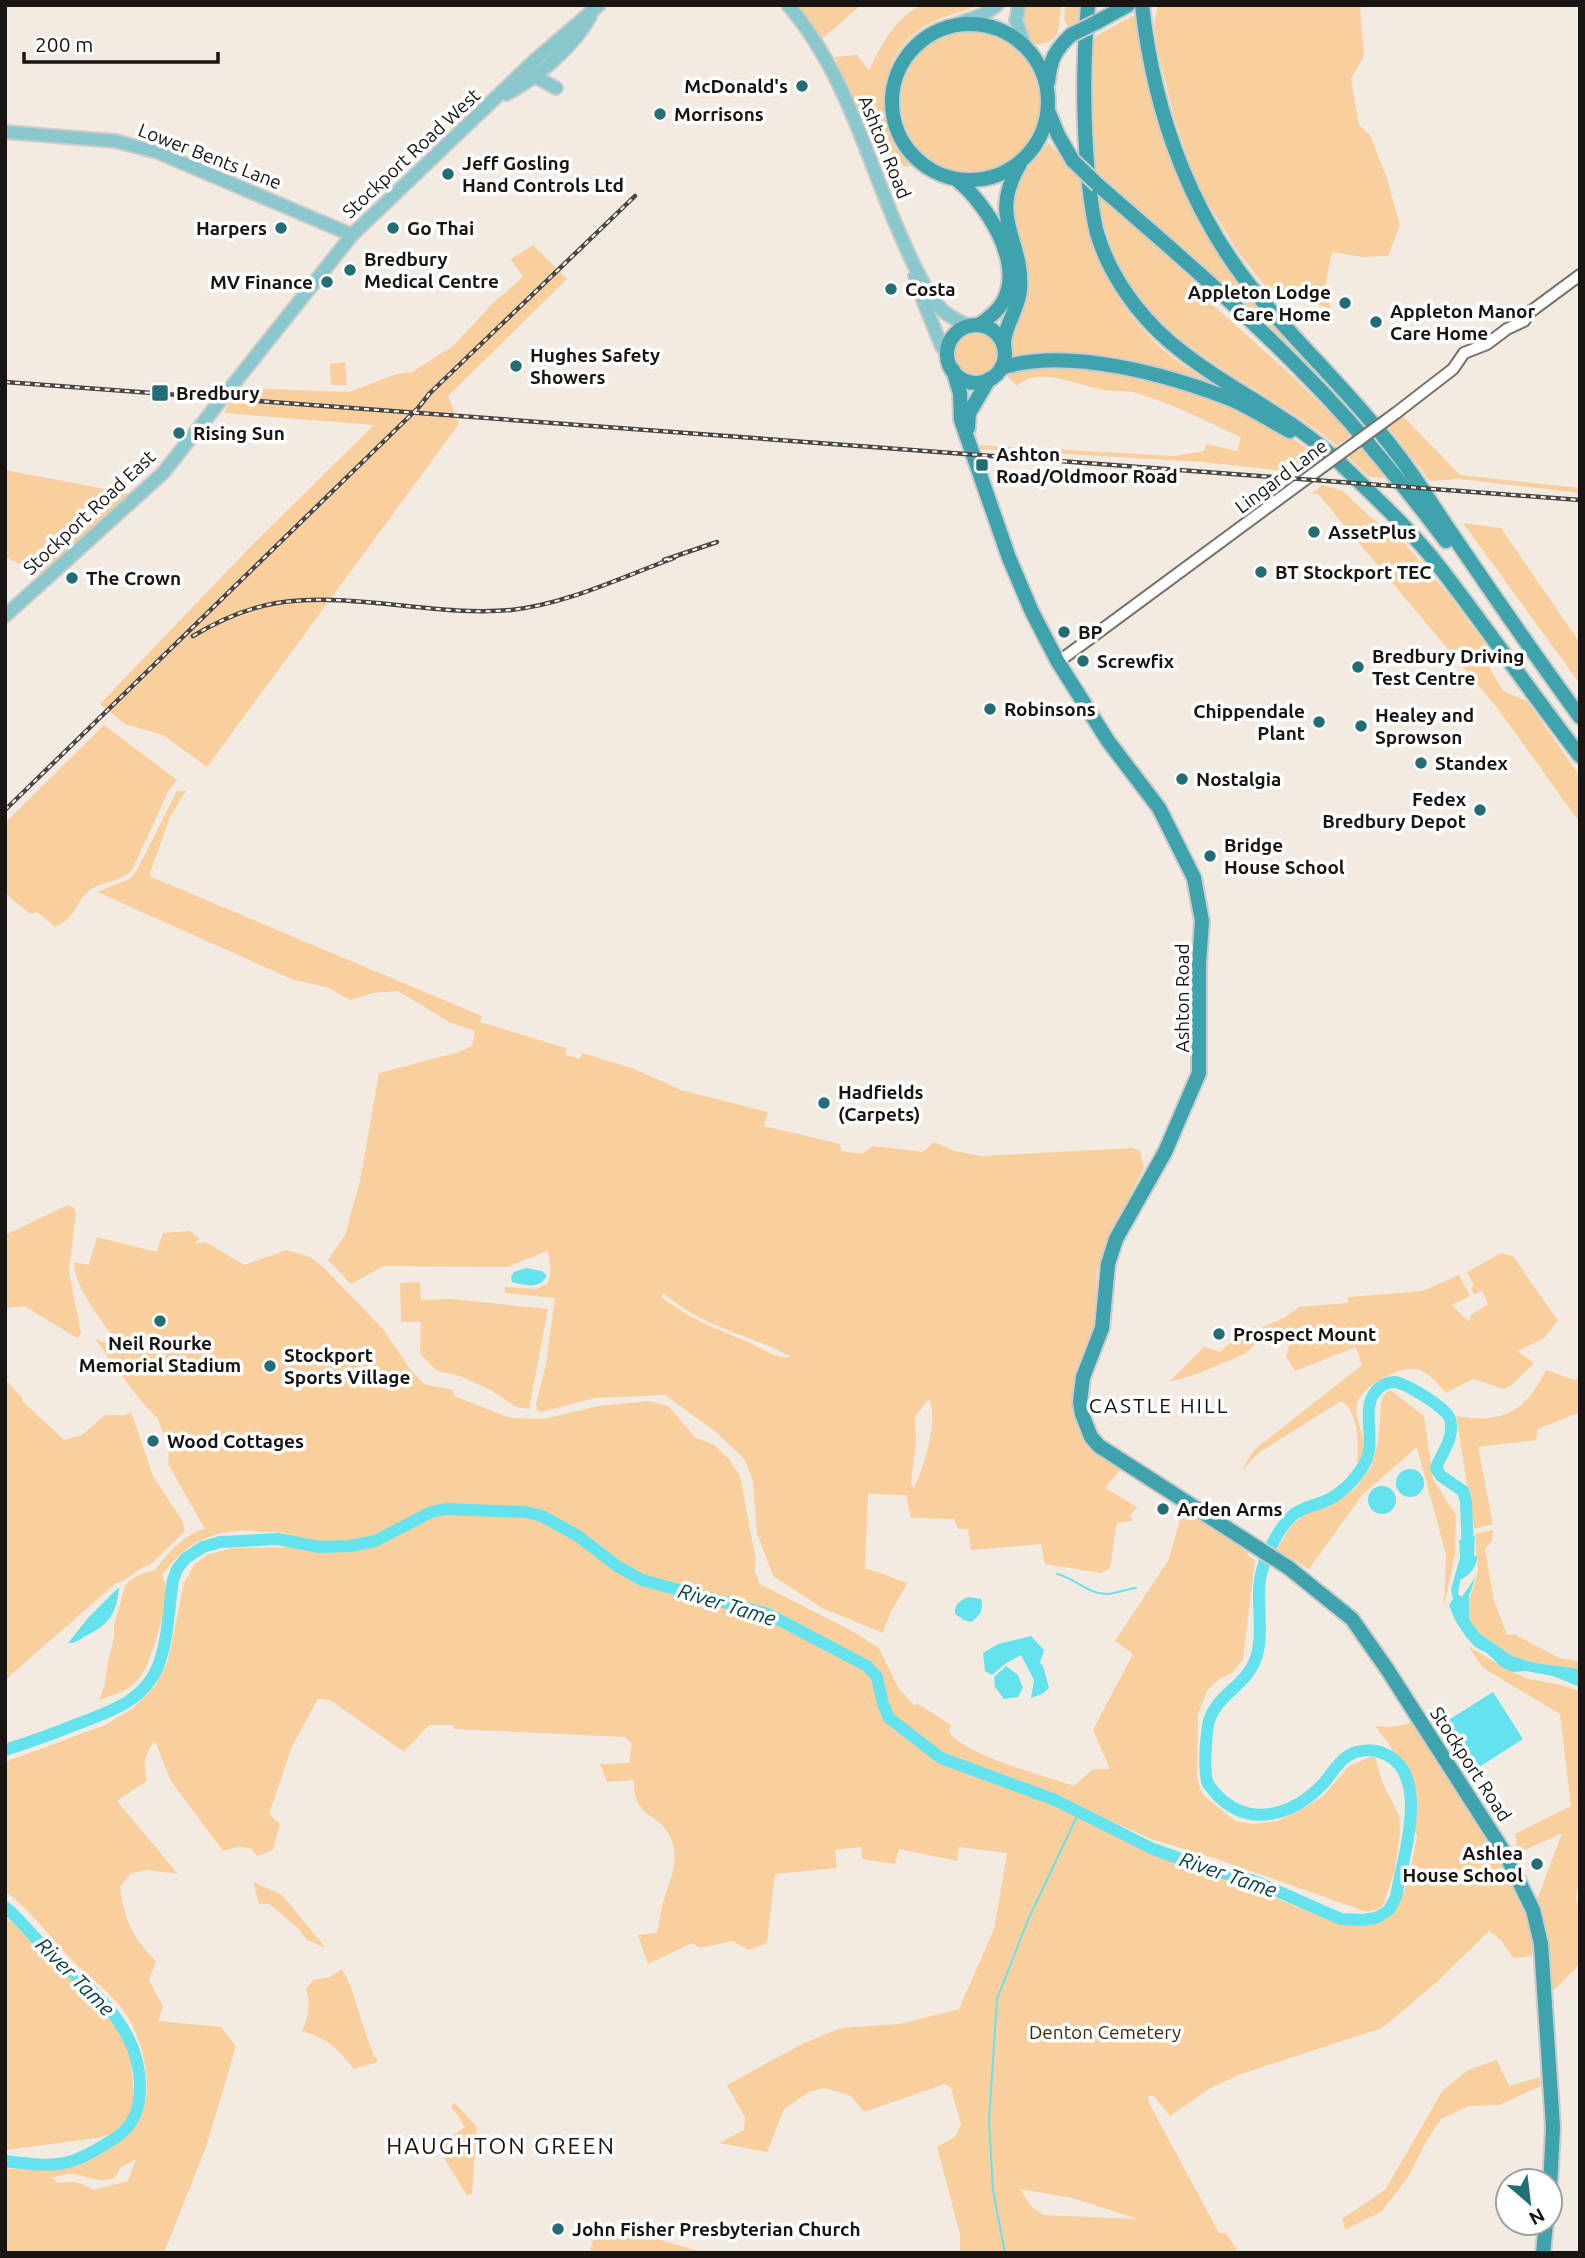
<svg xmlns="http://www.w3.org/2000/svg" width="1585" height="2258" viewBox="0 0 1585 2258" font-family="Ubuntu,sans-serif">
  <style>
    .green { fill: #facf9e; fill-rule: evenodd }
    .water { fill: #64e3ef }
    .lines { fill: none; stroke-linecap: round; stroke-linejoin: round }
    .stream { stroke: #64e3ef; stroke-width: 2 }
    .river { stroke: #64e3ef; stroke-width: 12 }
    .secondary-casing { stroke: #79726a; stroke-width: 14 }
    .primary-casing { stroke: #cccccb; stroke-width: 16 }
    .highway-casing { stroke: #cccccb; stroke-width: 18 }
    .secondary { stroke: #fff; stroke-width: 10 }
    .primary { stroke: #8bc8ce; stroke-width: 12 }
    .highway { stroke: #3ea3ad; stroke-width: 14 }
    .rail-casing { stroke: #4a4642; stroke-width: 4.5 }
    .rail { stroke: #fff; stroke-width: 2; stroke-dasharray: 5; stroke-linecap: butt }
    .secondary-bridge-casing { stroke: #79726a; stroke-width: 14; stroke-linecap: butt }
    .highway-bridge-casing { stroke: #cccccb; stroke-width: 18; stroke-linecap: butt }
    .secondary-bridge { stroke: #fff; stroke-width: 10 }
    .highway-bridge { stroke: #3ea3ad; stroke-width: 14 }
    .poi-dot { fill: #236e75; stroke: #fff; stroke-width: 2.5 }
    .labels { text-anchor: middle; stroke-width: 7; stroke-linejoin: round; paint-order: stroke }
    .poi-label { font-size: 19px; font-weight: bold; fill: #181512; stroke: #fff; text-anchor: start }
    .street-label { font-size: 19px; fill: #181512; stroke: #fff }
    .park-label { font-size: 19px; fill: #412a09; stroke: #fff }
    .neighbourhood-label { font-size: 21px; letter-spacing: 2px; fill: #181512; stroke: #fff }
    .water-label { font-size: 21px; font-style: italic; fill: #054348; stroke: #fff }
    .quarter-label { font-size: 23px; letter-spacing: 2px; fill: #181512; stroke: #fff }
  </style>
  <rect width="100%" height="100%" fill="#f3ebe1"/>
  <g class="green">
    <polygon points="796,5 861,5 822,39"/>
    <path d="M921,5H980C961,13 940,16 923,27C872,61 876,123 916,164L905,167C864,138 851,102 835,57L857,55L869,70C882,43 894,20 921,5Z"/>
    <path d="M1023,5H1062C1056,26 1066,42 1034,45C1024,32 1019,21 1023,5Z"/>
    <polygon points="1066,5 1081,5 1080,24 1069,30 1064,19"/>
    <polygon points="1158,5 1360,5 1364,56 1351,79 1359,125 1370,135 1386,176 1400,225 1388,256 1363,257 1332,252 1325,287 1331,309 1268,290 1238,252 1196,183 1174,117 1158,52 1154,24"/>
    <path d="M1138,13C1149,101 1168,172 1216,248L1386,448C1297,351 1198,265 1099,179L1100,174L1096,171L1093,110L1094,37Z"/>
    <circle cx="972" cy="102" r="71"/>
    <path d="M1048,143L1081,176C1080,245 1116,309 1167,353C1186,369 1210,381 1230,394L1173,375L1012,359L1015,229L1012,193L1028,168Z"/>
    <path d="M1098,190L1211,286L1203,296L1290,374L1352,435L1337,446C1238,365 1115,340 1098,190Z"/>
    <polygon points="533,245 567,279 448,396 459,424 207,767 163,735 125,724 100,704 252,545 374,425 224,413 239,386 267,389 349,392 397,374 412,372 453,346 493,303 523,277 511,259"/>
    <circle cx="976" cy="352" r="23"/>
    <polygon points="345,362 347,385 331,385 330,364"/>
    <path d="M1026,364L1108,370L1190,390L1267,422L1322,458L1302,473L1202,462L980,449L979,445L1175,456L1204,451L1206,444L1237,451L1241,437C1207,422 1172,403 1136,393C1126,390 1115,392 1104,390C1078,386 1039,365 1017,386L1007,376L1009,372Z"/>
    <polygon points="1403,416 1460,475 1580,488 1580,493 1458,479 1430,481 1388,427"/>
    <polygon points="1363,446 1394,479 1369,477 1348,457"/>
    <polygon points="5,470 132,494 42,574 5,557"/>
    <polygon points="1322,485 1343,491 1369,516 1400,538 1449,595 1492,653 1488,665 1503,691 1528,702 1580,776 1580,823 1498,709 1318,494 1311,494"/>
    <polygon points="1463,523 1501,528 1580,643 1580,684"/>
    <path d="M104,725L177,780L169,790L132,870C121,882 103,881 90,890C75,901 77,918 55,927L37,912L30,914L5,893V823Z"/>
    <path d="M177,791H186L170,817L149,876L482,1016L480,1022L566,1048V1055L580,1059L582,1053L632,1068L681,1090L768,1112L764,1126L840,1144L841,1151L862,1154L873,1146L923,1152L934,1142L954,1151L982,1156L1133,1148L1140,1151L1144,1168L1112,1232L1097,1271L1096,1295L1098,1321L1078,1416L1123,1466L1105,1488L1137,1507L1130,1516L1132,1521L1117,1523L1110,1568L1101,1573L1045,1564L1041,1544L971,1550L968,1529H958L954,1519L911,1518L906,1495L868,1494L865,1569C880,1571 893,1579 908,1583L891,1611L883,1633L822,1608L773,1576L757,1533L753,1482L746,1461L716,1432L665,1395L595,1398L541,1412L537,1410L536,1404L546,1364L555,1298L505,1293V1287L537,1289L548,1283L551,1271L548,1251L507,1267L384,1266L351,1284L328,1260L345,1235L360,1181L379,1073L459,1052L472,1046L475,1031L449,1022L398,991L373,993L350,1000L327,987L294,980L97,892L130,879L136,872ZM663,1293C680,1307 700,1319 720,1327C743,1337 769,1344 791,1357C773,1358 765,1350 750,1343C715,1328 693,1321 661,1297ZM929,1399C939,1420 924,1469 913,1489L911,1482L916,1442L915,1417Z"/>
    <polygon points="68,1205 74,1208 76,1213 69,1271 81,1334 77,1338 24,1306 5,1308 5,1235"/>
    <path d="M190,1231L199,1238L195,1244L206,1242L244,1265L287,1250L310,1257L324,1268L383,1329L410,1369L424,1384L453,1390L454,1396L510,1418L544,1419L598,1406L650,1401L668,1406L696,1438L713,1444L729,1459L740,1476L756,1561L754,1570L760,1584L852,1631L879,1648L899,1689L915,1706L917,1703L951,1725L949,1731C960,1754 1048,1777 1074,1786L1093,1769H1110L1093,1730L1133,1654L1115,1641L1168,1561L1182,1513L1186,1507L1250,1550L1247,1555L1255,1560L1243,1659L1232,1673L1219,1679L1207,1691L1198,1714L1197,1778L1202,1794L1235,1821L1252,1824L1277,1821L1306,1807L1324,1795L1349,1766L1375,1755L1382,1782L1399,1815L1400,1832L1395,1870L1383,1905L1378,1909L1367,1912L1220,1860L1151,1839L1072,1804L1070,1813L1160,1856L1213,1877L1242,1885L1323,1917L1361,1926L1388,1917L1407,1886L1417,1837L1391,1747L1375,1726L1390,1727L1412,1723L1517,1885L1533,1944L1532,1956L1513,1958L1501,1940L1489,1931L1437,1982L1382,2028L1244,2073L1212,2087L1170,2116L1154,2096H1148L1150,2105L1219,2233H1226L1239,2253H960V2234L937,2147L955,2137L961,2124L951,2088L945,2084L864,2112L851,2096L825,2088L809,2092L784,2109L767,2152L719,2143L744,2130L745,2118L727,2085L802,2044L841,2028L899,2024L959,2009L994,1929L1007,1853L959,1847L957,1861L899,1849L895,1864L862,1859L861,1847L835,1850L837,1868L775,1874L767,1943L749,1950L732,1941L700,1948L692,1943L648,1964L638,1935L657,1933C659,1924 660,1915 662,1906C668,1883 680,1865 672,1841C662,1811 632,1821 634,1780L607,1782L600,1764L629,1763L632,1744L625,1737L454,1729L453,1725H429L404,1752L330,1700L318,1699L292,1746L269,1814L280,1824L273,1850L257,1856L251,1848L238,1847L223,1851L171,1781L155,1741C144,1755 143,1764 147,1781L117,1801L178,1874L148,1870L131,1873L120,1887C125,1922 132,1936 156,1961L149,1980L163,2007L158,2021L221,2027L236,2046L206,2147L164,2253H5V2169C24,2168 45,2173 64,2168C82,2163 121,2143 133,2129C158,2099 145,2042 125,2013C110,1990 86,1976 68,1956C48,1934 29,1909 5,1891V1762L105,1725L133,1708L155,1686L168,1660L184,1583L194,1565L207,1555L232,1548L297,1547L286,1533C232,1528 197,1528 162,1575C163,1579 165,1582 166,1586C169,1602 151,1662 141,1676C131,1690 114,1695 99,1700L105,1684L106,1672L114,1637V1625L125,1586C131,1577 144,1572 154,1571C168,1554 183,1534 205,1529L168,1464L169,1450L158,1419L141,1401L95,1339L114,1346L118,1344C103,1322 74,1288 74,1262L89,1265L97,1237L157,1252L163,1233ZM136,2159L128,2181L93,2190C81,2182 73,2180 58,2183L52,2178C80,2166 89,2186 115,2178L120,2168ZM1020,2189L1072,2198L1138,2219L1044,2215L1032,2207Z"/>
    <path d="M1501,1253L1513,1256L1558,1321L1543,1339L1517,1351L1534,1363L1512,1385L1504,1389L1473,1379L1446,1393C1438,1385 1428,1371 1416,1369C1399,1366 1361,1386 1357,1404C1353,1425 1372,1439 1359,1463L1357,1460C1359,1442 1358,1411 1341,1401L1260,1452L1240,1472L1254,1450L1362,1365L1356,1347L1295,1371L1286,1356L1290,1342L1285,1335L1272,1332L1261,1338L1245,1354L1197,1374L1169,1382L1204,1347L1220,1352L1235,1338L1254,1334L1263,1327L1284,1318L1299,1307L1348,1303V1297L1423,1291L1459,1275L1470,1296L1452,1305L1469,1322L1471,1315L1488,1304L1482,1291L1474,1295L1471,1288L1474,1286L1467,1272Z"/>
    <polygon points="420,1282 421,1300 451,1299 548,1309 529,1409 516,1407 491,1390 460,1376 437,1371 420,1354 421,1322 401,1322 400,1283"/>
    <path d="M1546,1370L1575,1380L1580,1378V1412L1538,1429L1536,1440L1478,1447L1493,1524L1474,1529L1456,1416C1503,1424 1525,1412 1546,1370Z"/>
    <path d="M5,1379L23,1399L22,1401L64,1440L82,1435L105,1415H125L131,1412L153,1476L182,1520L185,1531L150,1565C137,1567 129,1581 116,1583L5,1680Z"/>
    <path d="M1389,1390C1396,1393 1415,1410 1424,1416L1433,1479L1456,1515L1455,1554L1444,1607L1446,1555L1417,1447L1363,1494L1309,1569L1276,1550L1291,1526L1305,1514L1330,1504L1355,1489L1371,1467L1378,1442L1382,1397Z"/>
    <polygon points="1493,1530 1492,1541 1485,1549 1494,1600 1507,1635 1514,1634 1559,1658 1580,1661 1580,1669 1534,1663 1512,1656 1479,1633 1472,1625 1469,1619 1469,1602 1478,1572 1475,1534"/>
    <polygon points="1468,1646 1506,1669 1528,1679 1558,1684 1580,1691 1580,1876 1576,1897 1580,1920 1580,1959 1576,1968 1553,1991 1545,1931 1537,1900 1562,1833 1518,1853 1515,1834 1571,1806 1560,1714 1483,1668"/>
    <polygon points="253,1882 282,1895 326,1948 307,1940 299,1929 269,1904 259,1904"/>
    <polygon points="5,1917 13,1923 108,2016 119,2028 127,2044 131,2060 134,2097 133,2109 129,2117 111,2134 97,2138 5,2150"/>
    <path d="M342,1969C359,1998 361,2033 378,2062L354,2069C335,2046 331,2041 302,2031C309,2016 311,2006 306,1989L313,1980L330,1977Z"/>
    <polygon points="1497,2060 1509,2086 1540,2077 1541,2086 1499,2105 1469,2106 1441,2119 1426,2142 1408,2177 1381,2212 1345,2230 1342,2219 1385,2190 1443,2090 1468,2070"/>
    <polygon points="455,2103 477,2127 472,2194 467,2195 436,2146 465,2127 451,2106"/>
    <polygon points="606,2224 705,2253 589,2253 597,2228"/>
  </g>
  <g class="water">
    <path d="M526,1268L542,1271L547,1276C538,1290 526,1285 512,1282L511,1277L514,1272Z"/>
    <circle cx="1410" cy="1483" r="14"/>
    <circle cx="1382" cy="1500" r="14"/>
    <path d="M1475,1536L1474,1556H1477C1477,1567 1470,1575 1460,1580L1458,1594L1462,1597L1476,1576L1469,1596V1619L1479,1633L1512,1656L1535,1663L1580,1669V1687L1553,1676L1526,1671L1512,1672L1500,1666L1487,1653L1475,1647L1466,1637L1455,1620L1449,1605L1453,1599L1451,1589L1460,1558L1459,1540Z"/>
    <path d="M119,1587C117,1615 108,1625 84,1637C78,1641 75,1643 68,1643L88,1618Z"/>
    <path d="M968,1597L981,1599C984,1611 980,1615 971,1622L964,1620L955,1614C954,1604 960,1601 968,1597Z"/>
    <polygon points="1031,1636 1044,1650 1040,1663 1043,1666 1049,1688 1042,1694 1031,1698 1034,1680 1021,1655 1005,1664 992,1675 985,1671 983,1653 998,1644"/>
    <polygon points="1006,1666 1018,1675 1023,1688 1018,1697 1004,1699 995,1687 994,1677"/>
    <polygon points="1493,1692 1523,1739 1473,1771 1442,1724"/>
  </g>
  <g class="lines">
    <g class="stream">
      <path d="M1057,1574C1075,1578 1088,1594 1106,1594C1116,1594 1126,1589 1136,1588"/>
      <polyline points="1005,2253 993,2190 989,2121 997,1999 1028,1920 1079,1812"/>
    </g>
    <g class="river">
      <path d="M5,1750C30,1742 53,1734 77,1724C109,1712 144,1701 158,1666C168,1642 169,1606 173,1580L177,1569L186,1558L203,1547L220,1542L278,1539L319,1547L350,1546L375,1541L431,1512L445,1509L526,1512L542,1516L578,1536L617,1566L642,1580L768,1614L867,1666L877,1677L883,1704L889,1718L941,1758L1055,1800L1153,1849L1217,1872L1252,1880L1341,1919L1363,1920L1376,1918L1389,1910L1396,1897C1402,1859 1432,1775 1385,1754C1374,1749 1360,1749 1349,1755C1336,1763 1331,1776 1321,1786C1292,1815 1250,1828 1218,1796C1215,1793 1211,1788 1208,1784C1203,1772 1206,1734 1209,1721C1217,1695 1244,1686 1254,1663C1264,1640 1258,1613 1259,1589C1260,1567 1272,1539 1287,1521C1297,1509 1309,1507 1323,1502C1341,1495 1356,1479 1365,1463C1377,1440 1360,1408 1376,1391C1380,1386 1387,1382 1394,1382C1406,1383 1447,1408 1450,1419C1455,1438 1442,1452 1436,1468L1441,1476L1463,1491L1466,1502L1468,1554"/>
      <path d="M5,1907C19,1918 30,1933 43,1946C85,1987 140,2021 140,2087C140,2111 133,2127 112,2140C67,2169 57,2167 5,2161"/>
    </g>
    <defs>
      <g id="secondary">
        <polyline points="1396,413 1453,369 1464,353 1487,344 1507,329 1524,321 1530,312 1580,275"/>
        <polyline points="1058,662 1325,465"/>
      </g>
      <g id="primary">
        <path d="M788,5C842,67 865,151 896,225C906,248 925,293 942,310C949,317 959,321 969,326"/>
        <polyline points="1019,5 1016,20 1025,46"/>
        <polyline points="952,26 982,15 997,5"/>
        <polyline points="534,76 556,88"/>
        <path d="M506,94C536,79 574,46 590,17"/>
        <polyline points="5,132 115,141 157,152 352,235"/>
        <polyline points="915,276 924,303 942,347 947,353"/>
        <polyline points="5,616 163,473 352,235 534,61 599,5"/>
      </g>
      <g id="highway">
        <path d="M1088,5C1083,61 1083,119 1088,175C1090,194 1092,214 1097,233C1109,274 1137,314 1170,342C1224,388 1291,415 1342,465C1376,498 1412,531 1441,569C1488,630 1532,694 1580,756"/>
        <path d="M1142,5C1154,115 1192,220 1265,304C1309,355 1358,402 1398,455C1418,481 1434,508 1452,534C1494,596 1536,657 1580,717"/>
        <polyline points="1097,22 1128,5"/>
        <circle cx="970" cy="102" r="78"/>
        <path d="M1048,82C1050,60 1055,50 1071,35"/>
        <polyline points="1048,111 1058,135 1073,161"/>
        <path d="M956,179C986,203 1025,263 1003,302C997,312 988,319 979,325"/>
        <path d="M1098,185C1185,260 1273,336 1349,421C1383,460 1415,500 1446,541"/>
        <circle cx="976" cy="354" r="29"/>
        <path d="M1004,347C1003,327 1018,311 1020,290C1024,239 987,219 1020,164"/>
        <path d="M1001,368C1067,346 1169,375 1233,400C1253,409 1271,421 1290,431"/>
        <polyline points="953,370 960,393 961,420 1009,558 1032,612 1058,662 1108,741 1159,808 1194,878 1202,921 1199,964 1199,1073 1165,1152 1116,1239 1108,1264 1102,1328 1083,1377 1080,1402 1082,1414 1091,1437 1099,1446 1289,1568 1352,1619 1387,1669 1506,1855 1533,1910 1541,1944 1553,2127 1550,2187"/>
        <polyline points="968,428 969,413 989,379"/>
        <polyline points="1543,2253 1546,2223"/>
      </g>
    </defs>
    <use href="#secondary" class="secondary-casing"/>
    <use href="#primary" class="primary-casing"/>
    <use href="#highway" class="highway-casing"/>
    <use href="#secondary" class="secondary"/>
    <use href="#primary" class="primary"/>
    <use href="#highway" class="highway"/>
    <defs>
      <g id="rail">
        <polyline points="5,382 1580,500"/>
        <polyline points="664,560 717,542"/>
        <path d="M193,636C218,621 247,608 277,603C353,591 434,617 511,610C567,604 622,577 674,558"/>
        <polyline points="5,810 418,408 430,393 635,196"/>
      </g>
    </defs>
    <use href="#rail" class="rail-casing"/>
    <use href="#rail" class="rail"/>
    <defs>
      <polyline id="secondary-bridge" points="1325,465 1396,413"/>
      <g id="highway-bridge">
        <polyline points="1071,35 1097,22"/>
        <polyline points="1073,161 1098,185"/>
      </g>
    </defs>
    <use href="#secondary-bridge" class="secondary-bridge-casing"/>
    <use href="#highway-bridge" class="highway-bridge-casing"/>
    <use href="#secondary-bridge" class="secondary-bridge"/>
    <use href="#highway-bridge" class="highway-bridge"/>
  </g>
  <g class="poi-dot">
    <circle cx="802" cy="86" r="7"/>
    <circle cx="660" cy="114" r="7"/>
    <circle cx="448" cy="174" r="7"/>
    <circle cx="281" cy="228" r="7"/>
    <circle cx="393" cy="228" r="7"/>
    <circle cx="350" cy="270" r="7"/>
    <circle cx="327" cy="282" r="7"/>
    <circle cx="891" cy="289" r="7"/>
    <circle cx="1345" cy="303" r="7"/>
    <circle cx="1376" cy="322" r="7"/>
    <circle cx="516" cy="366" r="7"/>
    <rect x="151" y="384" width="18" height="18" rx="3.5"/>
    <circle cx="179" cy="433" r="7"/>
    <rect x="975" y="458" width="14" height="14" rx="3.5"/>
    <circle cx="1314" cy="532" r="7"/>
    <circle cx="1261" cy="572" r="7"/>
    <circle cx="72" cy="578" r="7"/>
    <circle cx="1064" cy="632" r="7"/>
    <circle cx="1083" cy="661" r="7"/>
    <circle cx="1358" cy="667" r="7"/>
    <circle cx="990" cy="709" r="7"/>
    <circle cx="1319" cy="722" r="7"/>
    <circle cx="1361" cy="726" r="7"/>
    <circle cx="1421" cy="763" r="7"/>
    <circle cx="1182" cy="779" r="7"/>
    <circle cx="1480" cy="810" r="7"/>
    <circle cx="1210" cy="856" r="7"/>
    <circle cx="824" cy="1103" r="7"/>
    <circle cx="160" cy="1321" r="7"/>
    <circle cx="1219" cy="1334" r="7"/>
    <circle cx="270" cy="1366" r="7"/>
    <circle cx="153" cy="1441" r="7"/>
    <circle cx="1163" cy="1509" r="7"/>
    <circle cx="1537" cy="1864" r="7"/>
    <circle cx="558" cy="2229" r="7"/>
  </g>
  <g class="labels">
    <g class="poi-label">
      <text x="788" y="93" text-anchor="end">McDonald's</text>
      <text x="674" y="121">Morrisons</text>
      <text x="462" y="170">Jeff Gosling<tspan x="462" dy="22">Hand Controls Ltd</tspan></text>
      <text x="267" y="235" text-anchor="end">Harpers</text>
      <text x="407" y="235">Go Thai</text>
      <text x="364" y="266">Bredbury<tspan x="364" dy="22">Medical Centre</tspan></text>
      <text x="313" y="289" text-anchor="end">MV Finance</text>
      <text x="905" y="296">Costa</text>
      <text x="1331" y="299" text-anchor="end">Appleton Lodge<tspan x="1331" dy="22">Care Home</tspan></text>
      <text x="1390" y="318">Appleton Manor<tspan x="1390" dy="22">Care Home</tspan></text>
      <text x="530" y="362">Hughes Safety<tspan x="530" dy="22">Showers</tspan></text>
      <text x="176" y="400">Bredbury</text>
      <text x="193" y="440">Rising Sun</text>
      <text x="996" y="461">Ashton<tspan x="996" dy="22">Road/Oldmoor Road</tspan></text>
      <text x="1328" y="539">AssetPlus</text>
      <text x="1275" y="579">BT Stockport TEC</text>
      <text x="86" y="585">The Crown</text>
      <text x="1078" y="639">BP</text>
      <text x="1372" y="663">Bredbury Driving<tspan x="1372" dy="22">Test Centre</tspan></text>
      <text x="1097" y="668">Screwfix</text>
      <text x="1004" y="716">Robinsons</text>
      <text x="1305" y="718" text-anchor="end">Chippendale<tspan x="1305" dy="22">Plant</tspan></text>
      <text x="1375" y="722">Healey and<tspan x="1375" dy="22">Sprowson</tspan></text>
      <text x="1435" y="770">Standex</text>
      <text x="1196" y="786">Nostalgia</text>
      <text x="1466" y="806" text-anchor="end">Fedex<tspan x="1466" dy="22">Bredbury Depot</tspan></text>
      <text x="1224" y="852">Bridge<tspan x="1224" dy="22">House School</tspan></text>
      <text x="838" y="1099">Hadfields<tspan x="838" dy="22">(Carpets)</tspan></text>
      <text x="1233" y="1341">Prospect Mount</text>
      <text x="160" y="1350" text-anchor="middle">Neil Rourke<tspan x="160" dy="22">Memorial Stadium</tspan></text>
      <text x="284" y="1362">Stockport<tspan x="284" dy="22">Sports Village</tspan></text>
      <text x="167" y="1448">Wood Cottages</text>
      <text x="1177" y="1516">Arden Arms</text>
      <text x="1523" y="1860" text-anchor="end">Ashlea<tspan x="1523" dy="22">House School</tspan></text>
      <text x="572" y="2236">John Fisher Presbyterian Church</text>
    </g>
    <g class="street-label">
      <text transform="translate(885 147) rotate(68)" y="7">Ashton Road</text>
      <text transform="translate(411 153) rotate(-43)" y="7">Stockport Road West</text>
      <text transform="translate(210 156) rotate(21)" y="7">Lower Bents Lane</text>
      <text transform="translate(1281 476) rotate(-37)" y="7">Lingard Lane</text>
      <text transform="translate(89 512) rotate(-43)" y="7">Stockport Road East</text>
      <text transform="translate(1182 998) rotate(-90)" y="7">Ashton Road</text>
      <text transform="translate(1471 1764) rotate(57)" y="7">Stockport Road</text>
    </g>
    <g class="park-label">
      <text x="1105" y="2039">Denton Cemetery</text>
    </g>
    <g class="neighbourhood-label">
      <text x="1159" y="1413">CASTLE HILL</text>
    </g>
    <g class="water-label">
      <text transform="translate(727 1605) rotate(17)" y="7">River Tame</text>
      <text transform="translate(1228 1875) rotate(19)" y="7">River Tame</text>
      <text transform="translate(75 1977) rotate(45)" y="7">River Tame</text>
    </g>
    <g class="quarter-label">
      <text x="501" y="2154">HAUGHTON GREEN</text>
    </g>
  </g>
  <rect width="1585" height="2258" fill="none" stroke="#181512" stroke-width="14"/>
  <g transform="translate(1529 2202) rotate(152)"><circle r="33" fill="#ffffff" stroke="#a3a1a0" stroke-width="2"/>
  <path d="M0-5L12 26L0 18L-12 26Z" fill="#236e75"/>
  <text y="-10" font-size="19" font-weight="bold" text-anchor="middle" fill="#181512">N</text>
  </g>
  <path d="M24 52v10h194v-10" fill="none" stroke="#181512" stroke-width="3.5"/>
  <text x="35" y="52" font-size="21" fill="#181512" stroke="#ffffff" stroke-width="5" paint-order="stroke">200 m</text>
</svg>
